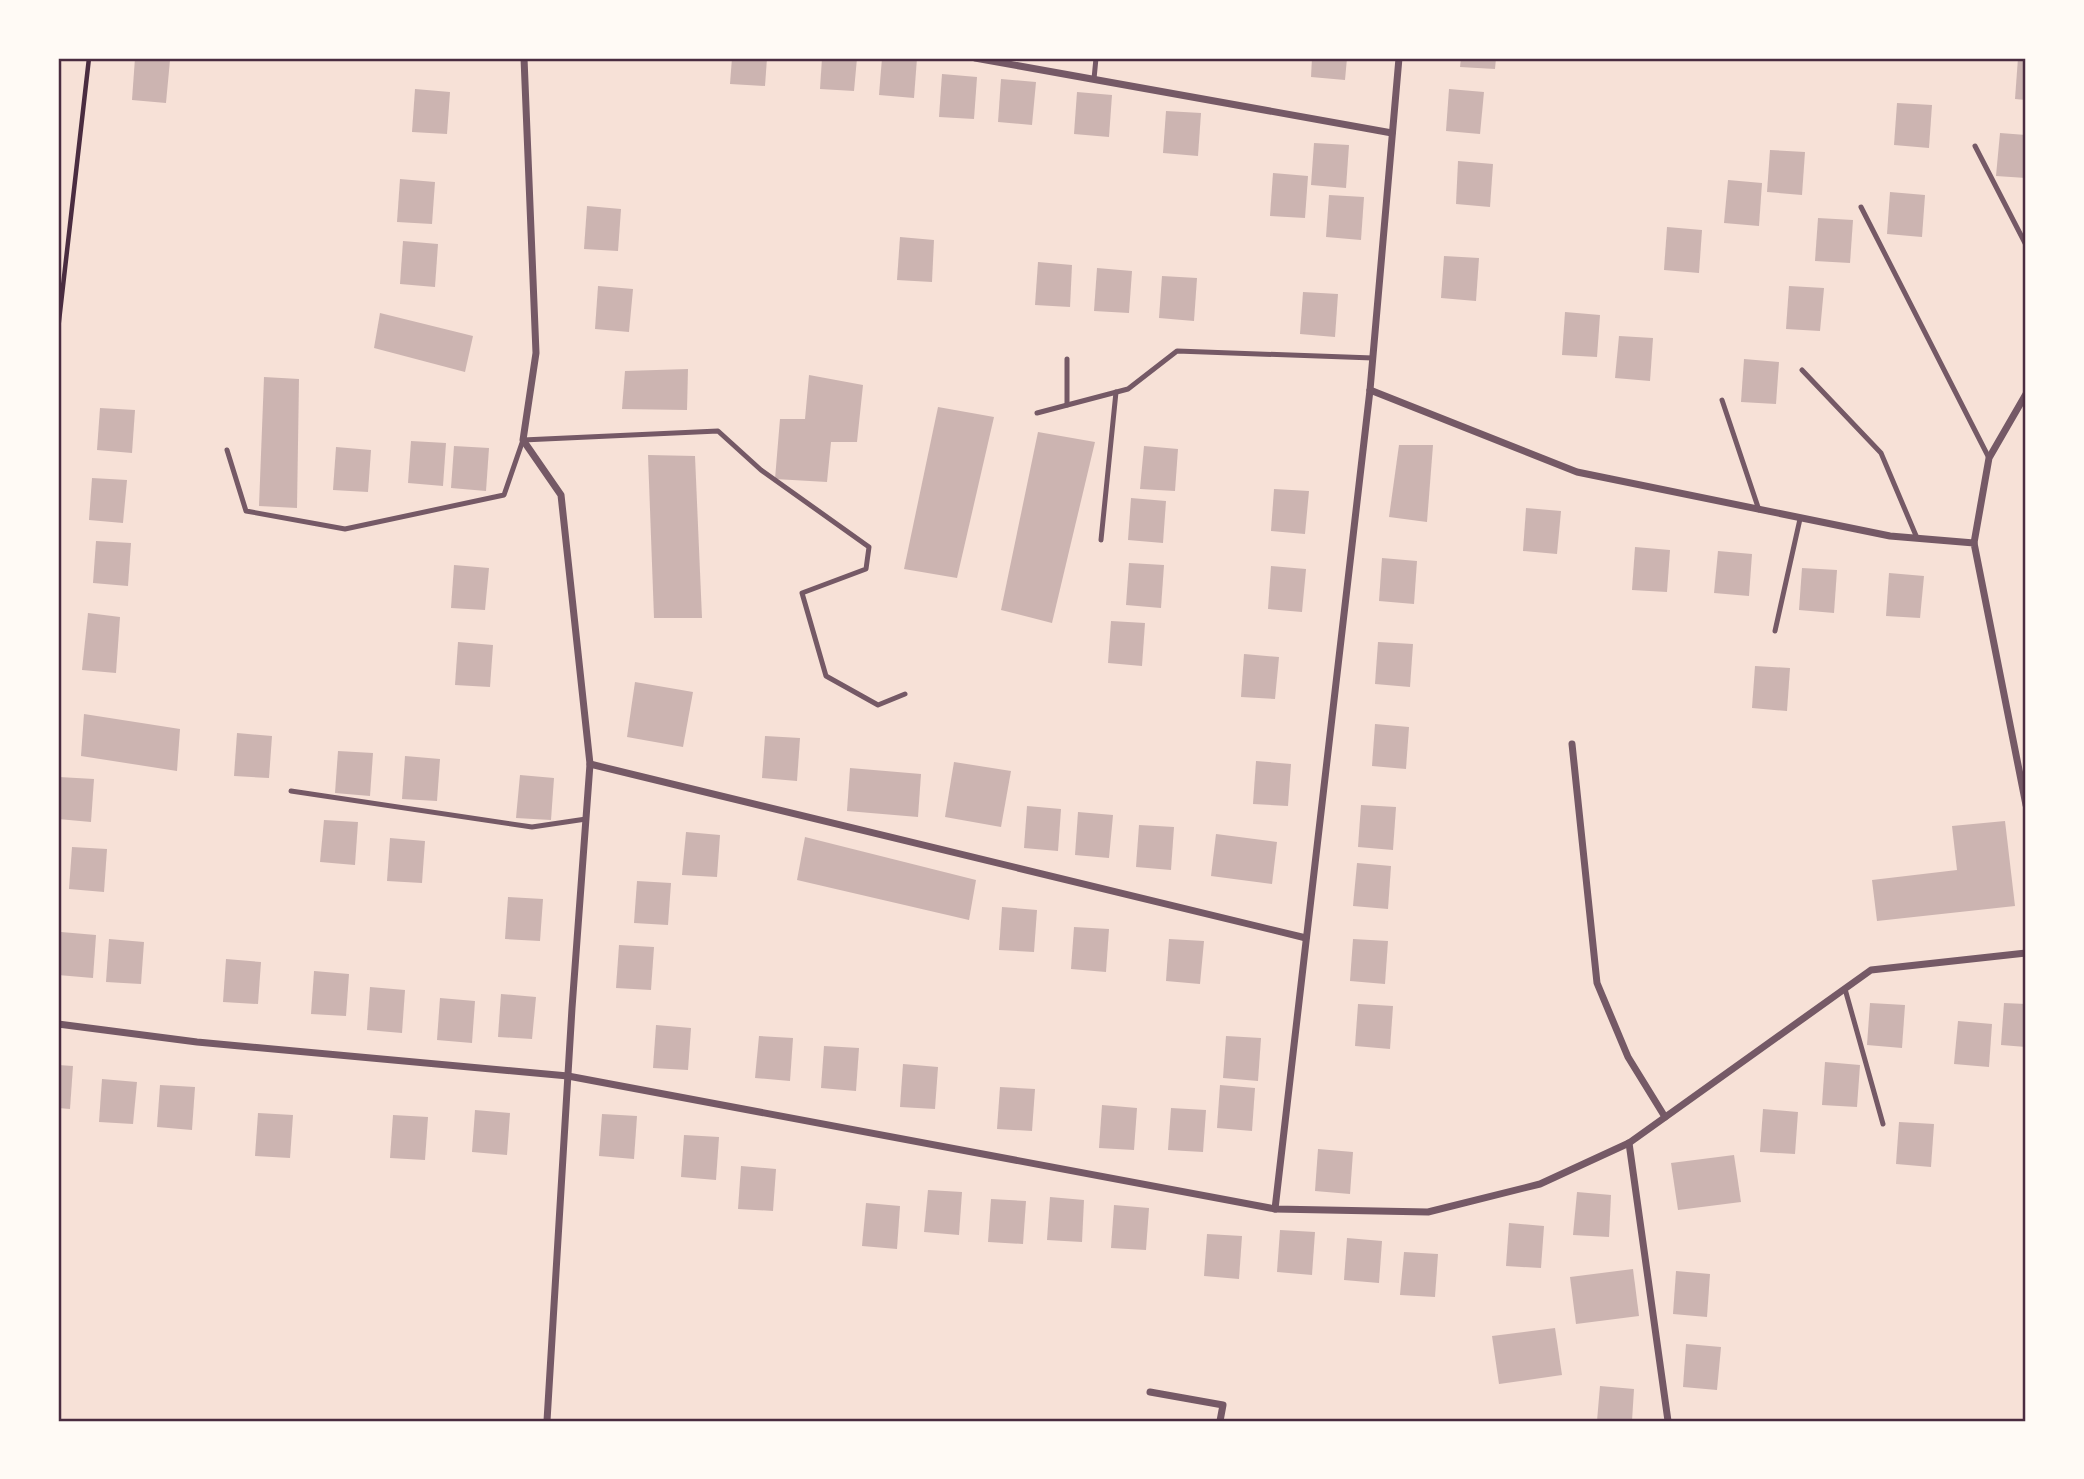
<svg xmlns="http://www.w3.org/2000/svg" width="2084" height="1479" viewBox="0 0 2084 1479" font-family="Commissioner,sans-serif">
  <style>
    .building { fill: #ccb4b1 }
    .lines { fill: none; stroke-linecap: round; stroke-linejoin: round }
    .path { stroke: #4a2c40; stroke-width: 4.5 }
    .service { stroke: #755966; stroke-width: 5 }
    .minor { stroke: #755966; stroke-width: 7 }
    .neatline { fill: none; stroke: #4a2c40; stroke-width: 2.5 }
  </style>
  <rect width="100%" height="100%" fill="#f7e1d7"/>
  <g class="building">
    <polygon points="135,58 170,60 166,103 132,100"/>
    <polygon points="732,58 767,58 765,86 730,84"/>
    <polygon points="822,58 857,58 854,91 820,89"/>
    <polygon points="882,58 917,58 914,98 879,95"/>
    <polygon points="1312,58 1347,58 1345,80 1311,77"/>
    <polygon points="1461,58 1496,58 1495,69 1460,67"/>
    <polygon points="2018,58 2026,58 2026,100 2015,99"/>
    <polygon points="942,74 977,77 974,119 939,117"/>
    <polygon points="1001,79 1036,82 1032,125 998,122"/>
    <polygon points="415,89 450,92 447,134 412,132"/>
    <polygon points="1449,89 1484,92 1480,134 1446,131"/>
    <polygon points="1077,92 1112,95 1109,137 1074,134"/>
    <polygon points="1897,103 1932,105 1929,148 1894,145"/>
    <polygon points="1166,111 1201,113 1198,156 1163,153"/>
    <polygon points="2000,133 2026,135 2026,178 1996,176"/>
    <polygon points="1314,143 1349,145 1346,188 1311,185"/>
    <polygon points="1770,150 1805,152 1802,195 1767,192"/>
    <polygon points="1458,161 1493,164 1490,207 1456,204"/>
    <polygon points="1273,173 1308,176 1305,218 1270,216"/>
    <polygon points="400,179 435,182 432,224 397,222"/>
    <polygon points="1728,180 1762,183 1759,226 1724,223"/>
    <polygon points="1890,192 1925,195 1922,237 1887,234"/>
    <polygon points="1329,195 1364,197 1361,240 1326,237"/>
    <polygon points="587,206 621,209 618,251 584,249"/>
    <polygon points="1818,218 1853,220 1850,263 1815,261"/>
    <polygon points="1667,227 1702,230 1699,273 1664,270"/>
    <polygon points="900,237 934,240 932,282 897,280"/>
    <polygon points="403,241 438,244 435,287 400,284"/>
    <polygon points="1444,256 1479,258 1476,301 1441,298"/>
    <polygon points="1038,262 1072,265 1070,307 1035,305"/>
    <polygon points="1097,268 1132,271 1129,313 1094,311"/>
    <polygon points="1162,276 1197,278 1194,321 1159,318"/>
    <polygon points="598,286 633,289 629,332 595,329"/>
    <polygon points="1789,286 1824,288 1820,331 1786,329"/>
    <polygon points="1303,292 1338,294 1335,337 1300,334"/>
    <polygon points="1565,312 1600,315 1597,357 1562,355"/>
    <polygon points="380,313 473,336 465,372 374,348"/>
    <polygon points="1619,336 1653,338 1650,381 1615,378"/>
    <polygon points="1744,359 1779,362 1776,404 1741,402"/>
    <polygon points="688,369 687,410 622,409 625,371"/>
    <polygon points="809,375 863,385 857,442 831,442 827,482 775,479 780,419 805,419"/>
    <polygon points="264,377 299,379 297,508 259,506"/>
    <polygon points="938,407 994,417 957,578 904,569"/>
    <polygon points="100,408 135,410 132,453 97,450"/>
    <polygon points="1038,432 1095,442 1052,623 1001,610"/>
    <polygon points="411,441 446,443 443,486 408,483"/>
    <polygon points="1399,445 1433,445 1427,522 1389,517"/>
    <polygon points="454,446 489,448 486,491 451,488"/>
    <polygon points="1144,446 1178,449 1175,491 1140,489"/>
    <polygon points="336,447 371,450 368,492 333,490"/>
    <polygon points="648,455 695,456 702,618 654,618"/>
    <polygon points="92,478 127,480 123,523 89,520"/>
    <polygon points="1274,489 1309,491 1305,534 1271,531"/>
    <polygon points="1131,498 1166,501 1163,543 1128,540"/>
    <polygon points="1526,508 1561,511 1557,554 1523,551"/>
    <polygon points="96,541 131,543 128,586 93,583"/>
    <polygon points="1635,547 1670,550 1667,592 1632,590"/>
    <polygon points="1718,551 1752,554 1749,596 1714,593"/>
    <polygon points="1382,558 1417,561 1414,604 1379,601"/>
    <polygon points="1129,563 1164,565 1161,608 1126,605"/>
    <polygon points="454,565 489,568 485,610 451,608"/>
    <polygon points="1271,566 1306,569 1302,612 1268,609"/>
    <polygon points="1802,568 1837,570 1834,613 1799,610"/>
    <polygon points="1889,573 1924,576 1920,618 1886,616"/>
    <polygon points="88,613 120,617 116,673 82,670"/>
    <polygon points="1111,621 1145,623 1142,666 1108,663"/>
    <polygon points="458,642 493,645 490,687 455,685"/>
    <polygon points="1378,642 1413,644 1410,687 1375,684"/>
    <polygon points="1244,654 1279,657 1275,699 1241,697"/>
    <polygon points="1755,666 1790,668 1787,711 1752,708"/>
    <polygon points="635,682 693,692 683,747 627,737"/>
    <polygon points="84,714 180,729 177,771 81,756"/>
    <polygon points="1375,724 1409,727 1406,769 1372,766"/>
    <polygon points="237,733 272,736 269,778 234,776"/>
    <polygon points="765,736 800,738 797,781 762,778"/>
    <polygon points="338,751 373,753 370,796 335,793"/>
    <polygon points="405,756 440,759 437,801 402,799"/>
    <polygon points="1256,761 1291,764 1288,806 1253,804"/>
    <polygon points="954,762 1011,771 1001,827 945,817"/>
    <polygon points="850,768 921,774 918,817 847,811"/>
    <polygon points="520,775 554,778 551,820 516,818"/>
    <polygon points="59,777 94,779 91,822 58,819"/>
    <polygon points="1361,805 1396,807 1393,850 1358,847"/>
    <polygon points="1027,806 1061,809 1058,851 1024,848"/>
    <polygon points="1078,812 1113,815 1109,858 1075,855"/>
    <polygon points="324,820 358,822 355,865 320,862"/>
    <polygon points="2005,821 2015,906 1877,921 1872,880 1957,870 1952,826"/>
    <polygon points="1139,825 1174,827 1171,870 1136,867"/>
    <polygon points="686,832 720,835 717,877 682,875"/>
    <polygon points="1216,834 1277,842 1272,884 1211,876"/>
    <polygon points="805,837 976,880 969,920 797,880"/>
    <polygon points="390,838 425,841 422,883 387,881"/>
    <polygon points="72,847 107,849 104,892 69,889"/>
    <polygon points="1357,863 1391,866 1388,909 1353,906"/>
    <polygon points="637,881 671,883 668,925 634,923"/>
    <polygon points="508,897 543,899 540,941 505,939"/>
    <polygon points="1002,907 1037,910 1034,952 999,950"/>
    <polygon points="1074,927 1109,929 1106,972 1071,969"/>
    <polygon points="61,932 96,935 93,978 58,975"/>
    <polygon points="109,939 144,942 141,984 106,982"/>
    <polygon points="1169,939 1204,941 1200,984 1166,981"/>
    <polygon points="1353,939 1388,941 1385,984 1350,981"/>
    <polygon points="619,945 654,947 651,990 616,988"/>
    <polygon points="226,959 261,962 258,1004 223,1002"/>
    <polygon points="314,971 349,974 346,1016 311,1014"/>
    <polygon points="370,987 405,990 402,1033 367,1030"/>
    <polygon points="501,994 536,997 532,1039 498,1037"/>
    <polygon points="440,998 475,1001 472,1043 437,1040"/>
    <polygon points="1870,1003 1905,1005 1902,1048 1867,1045"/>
    <polygon points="2004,1003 2026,1004 2026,1047 2001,1045"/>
    <polygon points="1358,1004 1393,1006 1390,1049 1355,1046"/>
    <polygon points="1958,1021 1992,1024 1989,1067 1954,1064"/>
    <polygon points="656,1025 691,1028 688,1070 653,1068"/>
    <polygon points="759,1036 793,1038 790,1081 755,1078"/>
    <polygon points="1226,1036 1261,1038 1258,1081 1223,1078"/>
    <polygon points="824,1046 859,1048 856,1091 821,1088"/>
    <polygon points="1825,1062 1860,1065 1857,1107 1822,1105"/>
    <polygon points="903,1064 938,1067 935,1109 900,1107"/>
    <polygon points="58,1065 73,1066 70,1109 58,1108"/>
    <polygon points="102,1079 137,1082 133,1124 99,1122"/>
    <polygon points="160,1085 195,1087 192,1130 157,1127"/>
    <polygon points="1220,1085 1255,1088 1252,1131 1217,1128"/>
    <polygon points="1000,1087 1035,1089 1032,1131 997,1129"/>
    <polygon points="1102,1105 1137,1108 1134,1150 1099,1148"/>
    <polygon points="1171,1108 1206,1110 1203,1152 1168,1150"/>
    <polygon points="1763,1109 1798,1112 1795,1154 1760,1152"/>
    <polygon points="475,1110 510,1113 507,1155 472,1152"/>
    <polygon points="258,1113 293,1115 290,1158 255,1156"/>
    <polygon points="602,1114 637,1116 634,1159 599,1156"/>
    <polygon points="393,1115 428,1117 425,1160 390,1158"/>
    <polygon points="1899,1122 1934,1124 1931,1167 1896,1164"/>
    <polygon points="684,1135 719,1137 716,1180 681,1177"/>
    <polygon points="1318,1149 1353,1152 1350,1194 1315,1191"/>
    <polygon points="1734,1155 1741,1202 1678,1210 1671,1163"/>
    <polygon points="741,1166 776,1169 773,1211 738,1209"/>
    <polygon points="928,1190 962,1192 959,1235 924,1232"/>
    <polygon points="1577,1192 1611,1195 1609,1237 1573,1235"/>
    <polygon points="1050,1197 1084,1200 1082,1242 1047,1240"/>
    <polygon points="991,1199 1026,1201 1023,1244 988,1242"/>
    <polygon points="866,1203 900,1206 897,1249 862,1246"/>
    <polygon points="1114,1205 1149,1208 1146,1250 1111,1248"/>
    <polygon points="1509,1223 1544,1226 1541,1268 1506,1266"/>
    <polygon points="1280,1230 1315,1232 1312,1275 1277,1272"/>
    <polygon points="1207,1234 1242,1236 1239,1279 1204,1276"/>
    <polygon points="1347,1238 1382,1241 1379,1283 1344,1280"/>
    <polygon points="1404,1252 1438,1254 1435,1297 1400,1295"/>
    <polygon points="1633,1269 1639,1316 1576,1324 1570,1277"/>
    <polygon points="1676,1271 1710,1274 1707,1317 1673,1314"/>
    <polygon points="1555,1328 1562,1375 1499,1384 1492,1336"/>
    <polygon points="1686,1344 1721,1347 1717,1390 1683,1387"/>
    <polygon points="1600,1386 1634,1389 1632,1421 1597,1421"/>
  </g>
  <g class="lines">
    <polyline class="path" points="58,330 89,58"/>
    <g class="service">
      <polyline points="1094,79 1096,58"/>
      <polyline points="1975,146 2026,245"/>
      <polyline points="1861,207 1989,458"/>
      <polyline points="1067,359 1067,405"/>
      <polyline points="1802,370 1881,453 1917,538"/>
      <polyline points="1722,400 1759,510"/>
      <polyline points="1037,413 1128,389 1177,351 1373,358"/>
      <polyline points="227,450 246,511 345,529 504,495 523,440 718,431 761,470 869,547 866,569 802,593 826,676 878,705 905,694"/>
      <polyline points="1101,540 1116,392"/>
      <polyline points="1775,631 1800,519"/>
      <polyline points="291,791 532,827 586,819"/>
      <polyline points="1845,989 1883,1124"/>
    </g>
    <g class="minor">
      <polyline points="524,58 536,353 523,440 561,495 590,764 572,1008 547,1421"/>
      <polyline points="975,58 1392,133"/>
      <polyline points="1370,390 1577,472 1890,536 1974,543 2026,805"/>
      <polyline points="1974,543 1989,458 2026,394"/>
      <polyline points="1572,744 1597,983 1628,1057 1665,1117"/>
      <polyline points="590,764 1306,938"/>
      <polyline points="58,1024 197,1042 568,1076 1275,1209 1428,1212 1540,1184 1629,1143 1871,970 2026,953"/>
      <polyline points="1629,1143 1668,1421"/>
      <polyline points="1275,1209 1370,390 1399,58"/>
      <polyline points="1150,1392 1223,1405 1220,1421"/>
    </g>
  </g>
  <rect width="2084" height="1479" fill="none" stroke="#fffaf5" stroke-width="119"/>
  <rect x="60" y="60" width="1964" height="1360" class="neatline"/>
</svg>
